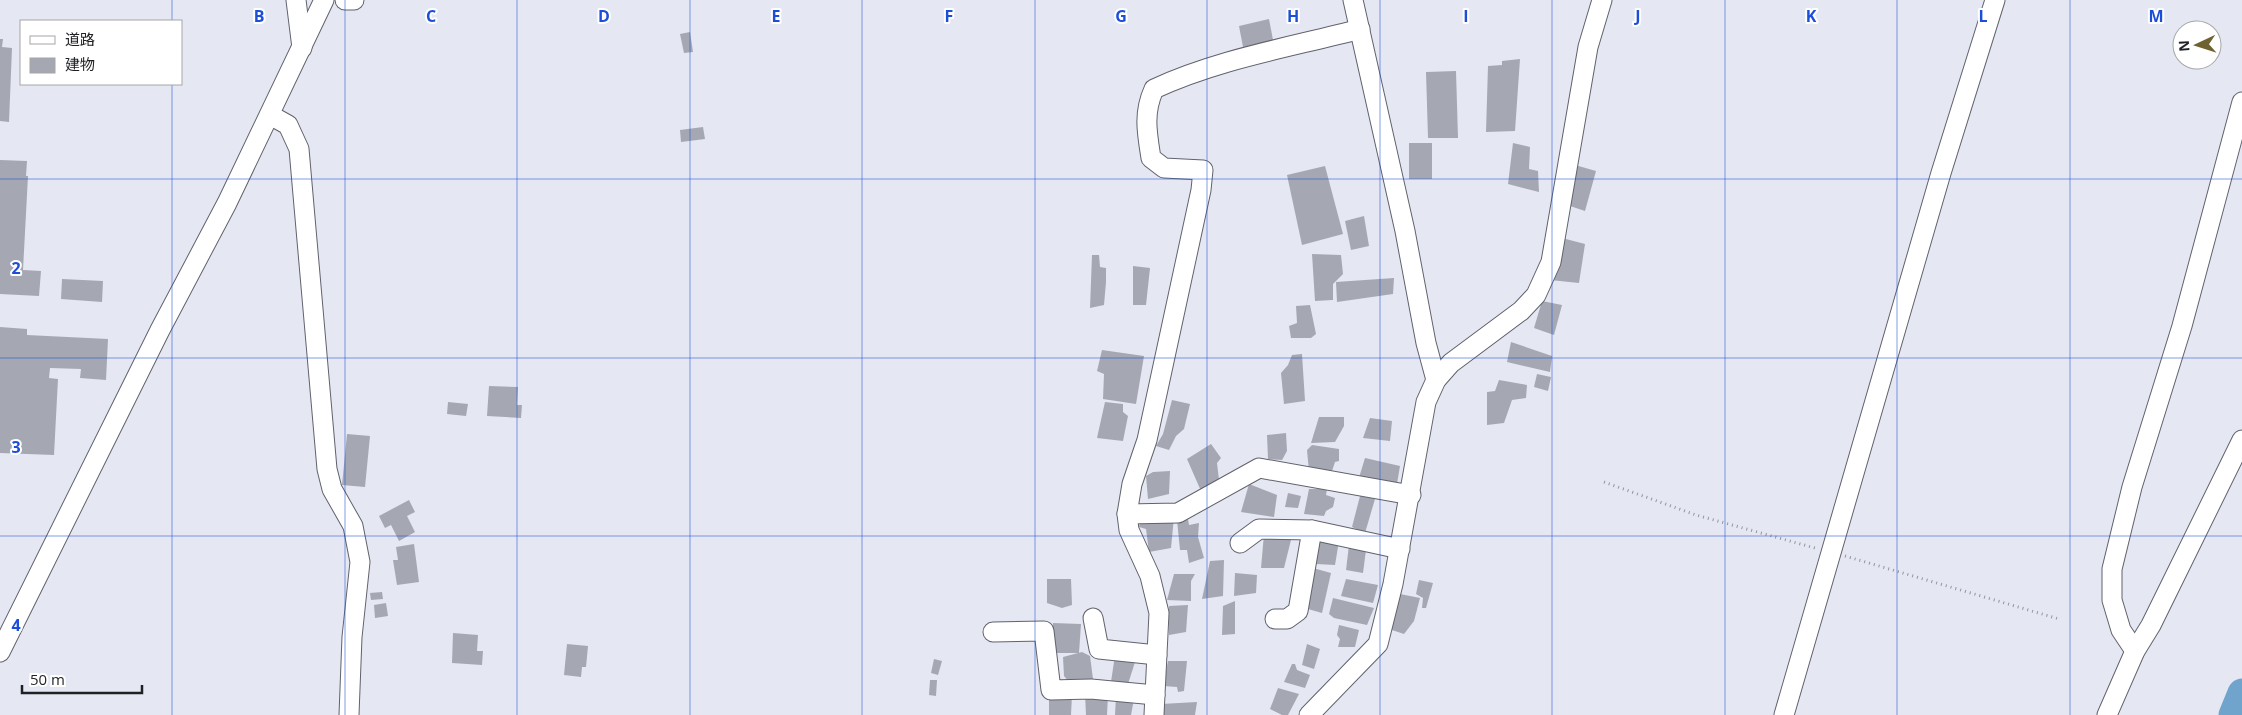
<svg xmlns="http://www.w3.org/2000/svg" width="2242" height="715" viewBox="0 0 2242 715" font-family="'Open Sans','Noto Sans JP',sans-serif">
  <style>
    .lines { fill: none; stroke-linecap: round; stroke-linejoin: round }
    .river { stroke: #71a4cd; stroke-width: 29 }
    .building { fill: #a5a8b3 }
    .minor-casing { stroke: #60626c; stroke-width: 21 }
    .path { stroke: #93959d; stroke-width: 3; stroke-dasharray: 1 4; stroke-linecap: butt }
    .minor { stroke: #fff; stroke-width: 19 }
    .grid { fill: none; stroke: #1d4ed8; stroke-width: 1; stroke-opacity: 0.55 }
    .grid-label { font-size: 16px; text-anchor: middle; font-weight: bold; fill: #1d4ed8; stroke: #fff; stroke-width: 4; stroke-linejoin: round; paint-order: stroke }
  </style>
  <rect width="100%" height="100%" fill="#e5e8f3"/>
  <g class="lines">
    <polyline class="river" points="2233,715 2242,693"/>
  </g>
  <g class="building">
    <polygon points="1269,19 1273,40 1243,47 1239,26"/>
    <polygon points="690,32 693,52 684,53 680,34"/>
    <polygon points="0,39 3,39 2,47 12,48 9,122 0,121"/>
    <polygon points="1520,59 1515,131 1486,132 1488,66 1502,65 1502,61"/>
    <polygon points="1456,71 1458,138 1428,138 1426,72"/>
    <polygon points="703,127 705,139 681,142 680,130"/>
    <rect x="1409" y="143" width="23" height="36"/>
    <polygon points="1513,143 1530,147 1529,169 1538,171 1539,192 1508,184"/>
    <polygon points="0,160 27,161 26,176 28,176 23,270 41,271 39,296 0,294"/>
    <polygon points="1575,165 1596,171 1585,211 1567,205"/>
    <polygon points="1325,166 1343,234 1302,245 1287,175"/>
    <polygon points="1364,216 1369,246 1351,250 1345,221"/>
    <polygon points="1562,238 1585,244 1579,283 1550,280"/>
    <polygon points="1312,254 1341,255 1343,274 1333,284 1333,300 1315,301"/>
    <polygon points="1092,255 1099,255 1100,267 1106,268 1106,282 1104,305 1090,308"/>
    <polygon points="1133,266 1150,268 1146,305 1133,305"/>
    <polygon points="1394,278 1393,294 1337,302 1336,282"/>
    <polygon points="62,279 103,281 102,302 61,299"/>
    <polygon points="1542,301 1562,305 1554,335 1534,328"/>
    <polygon points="1310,305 1316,334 1311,338 1291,338 1289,326 1297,323 1296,306"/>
    <polygon points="0,327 27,329 27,335 108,339 106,380 80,378 81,369 50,368 49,378 58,379 54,455 0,453"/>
    <polygon points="1511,342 1552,356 1550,372 1507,362"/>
    <polygon points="1102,350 1144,356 1136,404 1103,399 1104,374 1097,371"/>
    <polygon points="1302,354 1305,401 1284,404 1281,373 1288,365 1292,355"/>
    <polygon points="1537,374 1551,377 1548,391 1534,387"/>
    <polygon points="1499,380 1527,385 1526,398 1512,400 1504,423 1487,425 1487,392 1495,391"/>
    <polygon points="489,386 518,387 517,405 522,405 521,418 487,416"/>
    <polygon points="1172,400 1190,404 1184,429 1176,436 1169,450 1156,446 1163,434"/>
    <polygon points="448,402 468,404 466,416 447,414"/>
    <polygon points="1105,402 1123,404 1123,412 1128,416 1123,441 1097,438"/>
    <polygon points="1319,417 1344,417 1344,426 1335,442 1311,443"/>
    <polygon points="1370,418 1392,421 1390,441 1363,438"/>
    <polygon points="1286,433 1287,451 1282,460 1268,459 1267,435"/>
    <polygon points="347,434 370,436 365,487 342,485"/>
    <polygon points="1211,444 1221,458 1217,463 1219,480 1201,491 1187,459"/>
    <polygon points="1312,445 1339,449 1339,461 1335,462 1331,474 1309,472 1307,450"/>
    <polygon points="1365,458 1400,466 1397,484 1358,481"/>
    <polygon points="1170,471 1169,494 1148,499 1146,476 1153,472"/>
    <polygon points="1249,484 1277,495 1274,517 1241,512"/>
    <polygon points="1309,489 1327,489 1326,495 1335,498 1333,507 1326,511 1324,516 1304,514"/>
    <polygon points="1288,493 1301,496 1298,508 1285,507"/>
    <polygon points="1360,496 1375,499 1365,533 1352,527"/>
    <polygon points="409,500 415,512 407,516 415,532 399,541 391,525 385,528 379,516"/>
    <polygon points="1174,517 1171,548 1149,552 1146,529 1139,527 1140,522"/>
    <polygon points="1188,519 1189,525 1199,523 1198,537 1204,558 1189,563 1187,550 1180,550 1177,520"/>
    <polygon points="1264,534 1288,537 1291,540 1284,568 1261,568"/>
    <polygon points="1319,538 1339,541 1335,565 1316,564"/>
    <polygon points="414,544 419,582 397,585 393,560 398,560 396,547"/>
    <polygon points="1349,545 1366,550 1363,573 1346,570"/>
    <polygon points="1224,560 1223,596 1202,599 1210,561"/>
    <polygon points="1313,568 1331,573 1322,613 1308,609"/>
    <polygon points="1235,573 1257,575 1256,593 1234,596"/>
    <polygon points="1174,574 1195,574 1191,581 1191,601 1167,600"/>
    <polygon points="1047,579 1071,579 1072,605 1062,608 1047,603"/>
    <polygon points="1346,579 1378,585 1373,603 1341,596"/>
    <polygon points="1419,580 1433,583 1426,608 1422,608 1423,598 1416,594"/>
    <polygon points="382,592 383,599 371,600 370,593"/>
    <polygon points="1395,593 1420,598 1414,621 1404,634 1392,630 1389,622"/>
    <polygon points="1333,598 1374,608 1367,625 1334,618 1329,614"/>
    <polygon points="1235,601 1235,634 1222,635 1223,606"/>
    <polygon points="386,603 388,616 375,618 374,605"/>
    <polygon points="1188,605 1186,632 1169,635 1169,606"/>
    <polygon points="1053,623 1081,624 1079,653 1052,653"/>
    <polygon points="1339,625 1359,630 1355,647 1338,647 1340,639 1337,635"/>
    <polygon points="453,633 478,635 477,651 483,651 482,665 452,663"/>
    <polygon points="567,644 588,646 586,667 582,667 581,677 564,675"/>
    <polygon points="1307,644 1320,649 1314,669 1302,665"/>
    <polygon points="1082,652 1090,656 1093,679 1069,682 1064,676 1063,657"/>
    <polygon points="1115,655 1136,659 1128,684 1111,682"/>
    <polygon points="934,659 942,661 938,675 931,673"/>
    <polygon points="1168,661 1187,661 1184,691 1178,692 1177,687 1163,686"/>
    <polygon points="1292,664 1295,664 1297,670 1310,675 1305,688 1284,682"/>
    <polygon points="930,680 937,680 936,696 929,695"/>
    <polygon points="1278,688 1299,694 1288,715 1282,715 1270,709"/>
    <polygon points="1085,694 1108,695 1107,715 1086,715"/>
    <polygon points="1072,695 1071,715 1049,715 1049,696"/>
    <polygon points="1116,696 1134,699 1131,715 1115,715"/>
    <polygon points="1197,702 1195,715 1162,715 1161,704"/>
  </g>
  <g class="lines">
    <defs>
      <g id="minor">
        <polyline points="296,0 302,48"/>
        <polyline points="345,0 354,0"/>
        <polyline points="1353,0 1405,231 1426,343 1436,380"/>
        <polyline points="270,115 288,125 299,149 327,469 332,489 353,526 360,562 352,637 349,715"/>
        <polyline points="1127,514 1178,513 1259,468 1411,495"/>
        <polyline points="1240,543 1259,529 1312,530 1400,549"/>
        <polyline points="1093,618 1099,649 1157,655"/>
        <polyline points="1275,619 1287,619 1298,611 1312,530"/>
        <polyline points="993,632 1044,631 1051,690 1091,689 1155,695"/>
        <polyline points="2135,651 2121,630 2112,600 2112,569 2132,487 2182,326 2242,102"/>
        <polyline points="0,652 160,330 227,203 324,0"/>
        <path d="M1154,715L1159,613L1150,576L1129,530L1127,514L1132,484L1147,440L1201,190L1203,170L1164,168L1151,158C1147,133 1143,113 1154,89C1218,59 1292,47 1360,29"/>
        <polyline points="1309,715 1378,644 1393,584 1426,402 1436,380 1451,363 1521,311 1536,295 1551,262 1588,47 1602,0"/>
        <polyline points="1784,715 1941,173 1995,0"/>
        <polyline points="2107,715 2135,651 2151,625 2242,440"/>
      </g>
    </defs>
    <use href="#minor" class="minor-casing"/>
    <g class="path">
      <polyline points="1604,482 1696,515 1815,548"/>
      <polyline points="1845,556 2059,619"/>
    </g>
    <use href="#minor" class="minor"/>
  </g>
  <path class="grid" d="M172,0V21M345,0V715M517,0V715M690,0V715M862,0V715M1035,0V715M1207,0V715M1380,0V715M1552,0V715M1725,0V715M1897,0V715M2070,0V715M172,84V715M0,179H2242M0,358H2242M0,536H2242"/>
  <g class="grid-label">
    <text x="259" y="22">B</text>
    <text x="431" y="22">C</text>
    <text x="604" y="22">D</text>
    <text x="776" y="22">E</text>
    <text x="949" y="22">F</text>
    <text x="1121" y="22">G</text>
    <text x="1293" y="22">H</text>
    <text x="1466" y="22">I</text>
    <text x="1638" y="22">J</text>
    <text x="1811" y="22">K</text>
    <text x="1983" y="22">L</text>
    <text x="2156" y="22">M</text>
    <text x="16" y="274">2</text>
    <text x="16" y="453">3</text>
    <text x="16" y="631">4</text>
  </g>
  <rect x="20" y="20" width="162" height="65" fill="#ffffff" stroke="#a5a6a7"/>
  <rect x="30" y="36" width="25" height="8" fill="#ffffff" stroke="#a5a6a7"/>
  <text x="65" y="45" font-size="15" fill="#1f2024">道路</text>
  <rect x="30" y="58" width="25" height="15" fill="#a5a8b3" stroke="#a5a6a7"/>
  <text x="65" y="70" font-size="15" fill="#1f2024">建物</text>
  <g transform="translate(2197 45) rotate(266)"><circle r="24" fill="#ffffff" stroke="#a5a6a7"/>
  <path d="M0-4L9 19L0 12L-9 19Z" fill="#6e6330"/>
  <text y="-8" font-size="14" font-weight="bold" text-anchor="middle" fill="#1f2024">N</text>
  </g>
  <path d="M22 685v8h120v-8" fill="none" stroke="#1f2024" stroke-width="2.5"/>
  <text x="30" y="685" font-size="15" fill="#1f2024" stroke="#ffffff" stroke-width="4" paint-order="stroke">50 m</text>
</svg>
